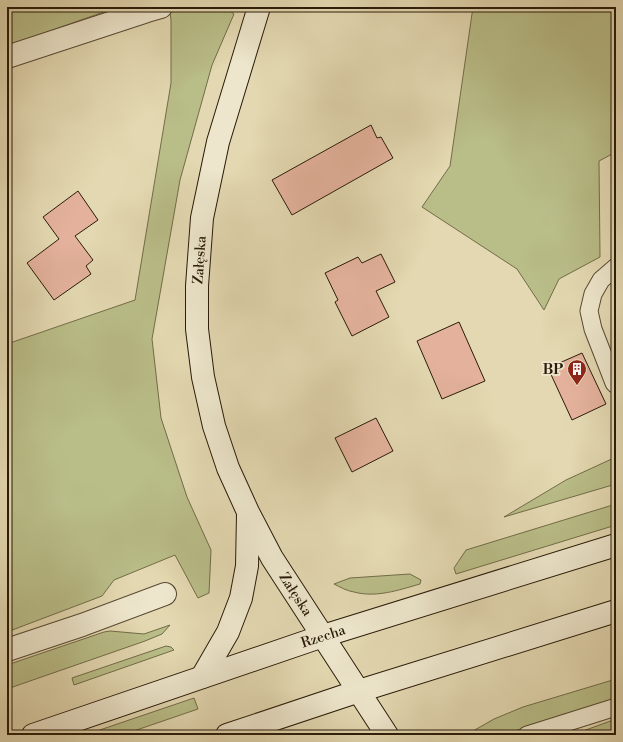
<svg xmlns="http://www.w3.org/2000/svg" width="623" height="742" viewBox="0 0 623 742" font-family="'Libre Bodoni',serif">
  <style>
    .green { fill: #b9bd88; stroke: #726c48 }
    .building { fill: #e4b29c; stroke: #2a1b09 }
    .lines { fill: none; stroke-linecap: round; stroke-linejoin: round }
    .lane-casing { stroke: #584a33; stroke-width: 19 }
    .street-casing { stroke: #584a33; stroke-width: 24 }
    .secondary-casing { stroke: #2a1b09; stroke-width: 24 }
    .lane { stroke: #ede6cc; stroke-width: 17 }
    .street { stroke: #ede6cc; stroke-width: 22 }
    .secondary { stroke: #ede6cc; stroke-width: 22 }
    .labels { text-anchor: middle; stroke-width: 3.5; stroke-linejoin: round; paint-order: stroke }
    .street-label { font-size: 14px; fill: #2a1b09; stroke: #ede6cc }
    .poi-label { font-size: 14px; font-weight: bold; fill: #2a1b09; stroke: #ede6cc; text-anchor: end }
  </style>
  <rect width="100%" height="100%" fill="#e3d8b1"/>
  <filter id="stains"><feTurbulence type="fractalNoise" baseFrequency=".005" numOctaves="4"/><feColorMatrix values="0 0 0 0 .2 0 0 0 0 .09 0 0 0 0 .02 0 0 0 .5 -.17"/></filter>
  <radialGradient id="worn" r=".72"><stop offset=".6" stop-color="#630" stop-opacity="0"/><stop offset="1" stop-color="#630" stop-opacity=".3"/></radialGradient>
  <g class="green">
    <polygon points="7,7 118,7 7,46"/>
    <polygon points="214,7 225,7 234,14 212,65 180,180 152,339 161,418 187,497 211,550 209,593 198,598 175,555 114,580 102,596 7,632 7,344 135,300 171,83 171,20 170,12"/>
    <polygon points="473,7 616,7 616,152 599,161 600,257 559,279 544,310 517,269 422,207 450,166"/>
    <polygon points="616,457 616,484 504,517 566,480"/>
    <polygon points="616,504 616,525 456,574 454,568 466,550"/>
    <path d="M410,574L421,580L420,584C399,590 376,598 354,592C347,591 340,587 334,584L350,578Z"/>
    <polygon points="170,625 162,634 145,641 7,689 7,665 104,632 110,631 144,634"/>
    <polygon points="166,646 171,647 174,650 74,685 72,678"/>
    <polygon points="616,679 616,699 502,735 466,735 494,719 523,707"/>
    <polygon points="194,698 198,709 122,735 85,735"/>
    <polygon points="616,719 616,735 572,735"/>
  </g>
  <g class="building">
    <polygon points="371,125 377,138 381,137 393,158 292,215 272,180"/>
    <polygon points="78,191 98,220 75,236 93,260 86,266 91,274 54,300 27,263 59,239 43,217"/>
    <polygon points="381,254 395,282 376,291 389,317 352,336 335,302 338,300 325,273 358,257 362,263"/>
    <polygon points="459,322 485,381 442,399 417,341"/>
    <polygon points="582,353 606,404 572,420 548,368"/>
    <polygon points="376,418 393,451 352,472 335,438"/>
  </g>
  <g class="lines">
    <defs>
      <g id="lane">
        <polyline points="616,267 601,280 593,294 589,311 593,329 614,383 616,385"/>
        <polyline points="527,735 616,707"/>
      </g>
      <g id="street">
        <polyline points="7,57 147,11 161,7"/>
        <polyline points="7,650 82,625 165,594"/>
      </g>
      <g id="secondary">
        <polyline points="259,7 218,142 202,218 197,286 197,329 203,377 214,426 228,468 248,512 272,558 387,735"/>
        <polyline points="202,677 228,632 241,598 247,566 248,515"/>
        <polyline points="33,735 323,636 616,545"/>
        <polyline points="227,735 359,691 616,611"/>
      </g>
    </defs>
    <use href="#lane" class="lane-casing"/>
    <use href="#street" class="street-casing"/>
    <use href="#secondary" class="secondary-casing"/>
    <use href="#lane" class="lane"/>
    <use href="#street" class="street"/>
    <use href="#secondary" class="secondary"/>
  </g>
  <defs>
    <symbol id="building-pin" viewBox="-11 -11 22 30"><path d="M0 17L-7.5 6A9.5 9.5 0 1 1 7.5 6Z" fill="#8f2418" stroke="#ede6cc"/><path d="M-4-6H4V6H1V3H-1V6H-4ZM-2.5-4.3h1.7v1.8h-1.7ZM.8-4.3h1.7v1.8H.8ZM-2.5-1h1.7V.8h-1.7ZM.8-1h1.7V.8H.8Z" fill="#fff"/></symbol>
  </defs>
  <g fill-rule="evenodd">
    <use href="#building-pin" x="566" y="358" width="22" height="30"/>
  </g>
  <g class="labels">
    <g class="street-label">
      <text transform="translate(199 260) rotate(-86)" y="5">Załęska</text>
      <text transform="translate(296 594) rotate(57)" y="5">Załęska</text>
      <text transform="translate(323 636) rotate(-18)" y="5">Rzecha</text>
    </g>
    <g class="poi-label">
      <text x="563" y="374">BP</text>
    </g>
  </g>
  <rect width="623" height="742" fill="none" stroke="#e3d8b1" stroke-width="24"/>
  <rect x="8" y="8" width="607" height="726" fill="none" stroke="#2a1b09" stroke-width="2"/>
  <rect x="12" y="12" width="599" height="718" fill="none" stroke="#2a1b09"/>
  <rect width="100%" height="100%" filter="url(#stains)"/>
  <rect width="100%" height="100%" fill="url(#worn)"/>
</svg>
